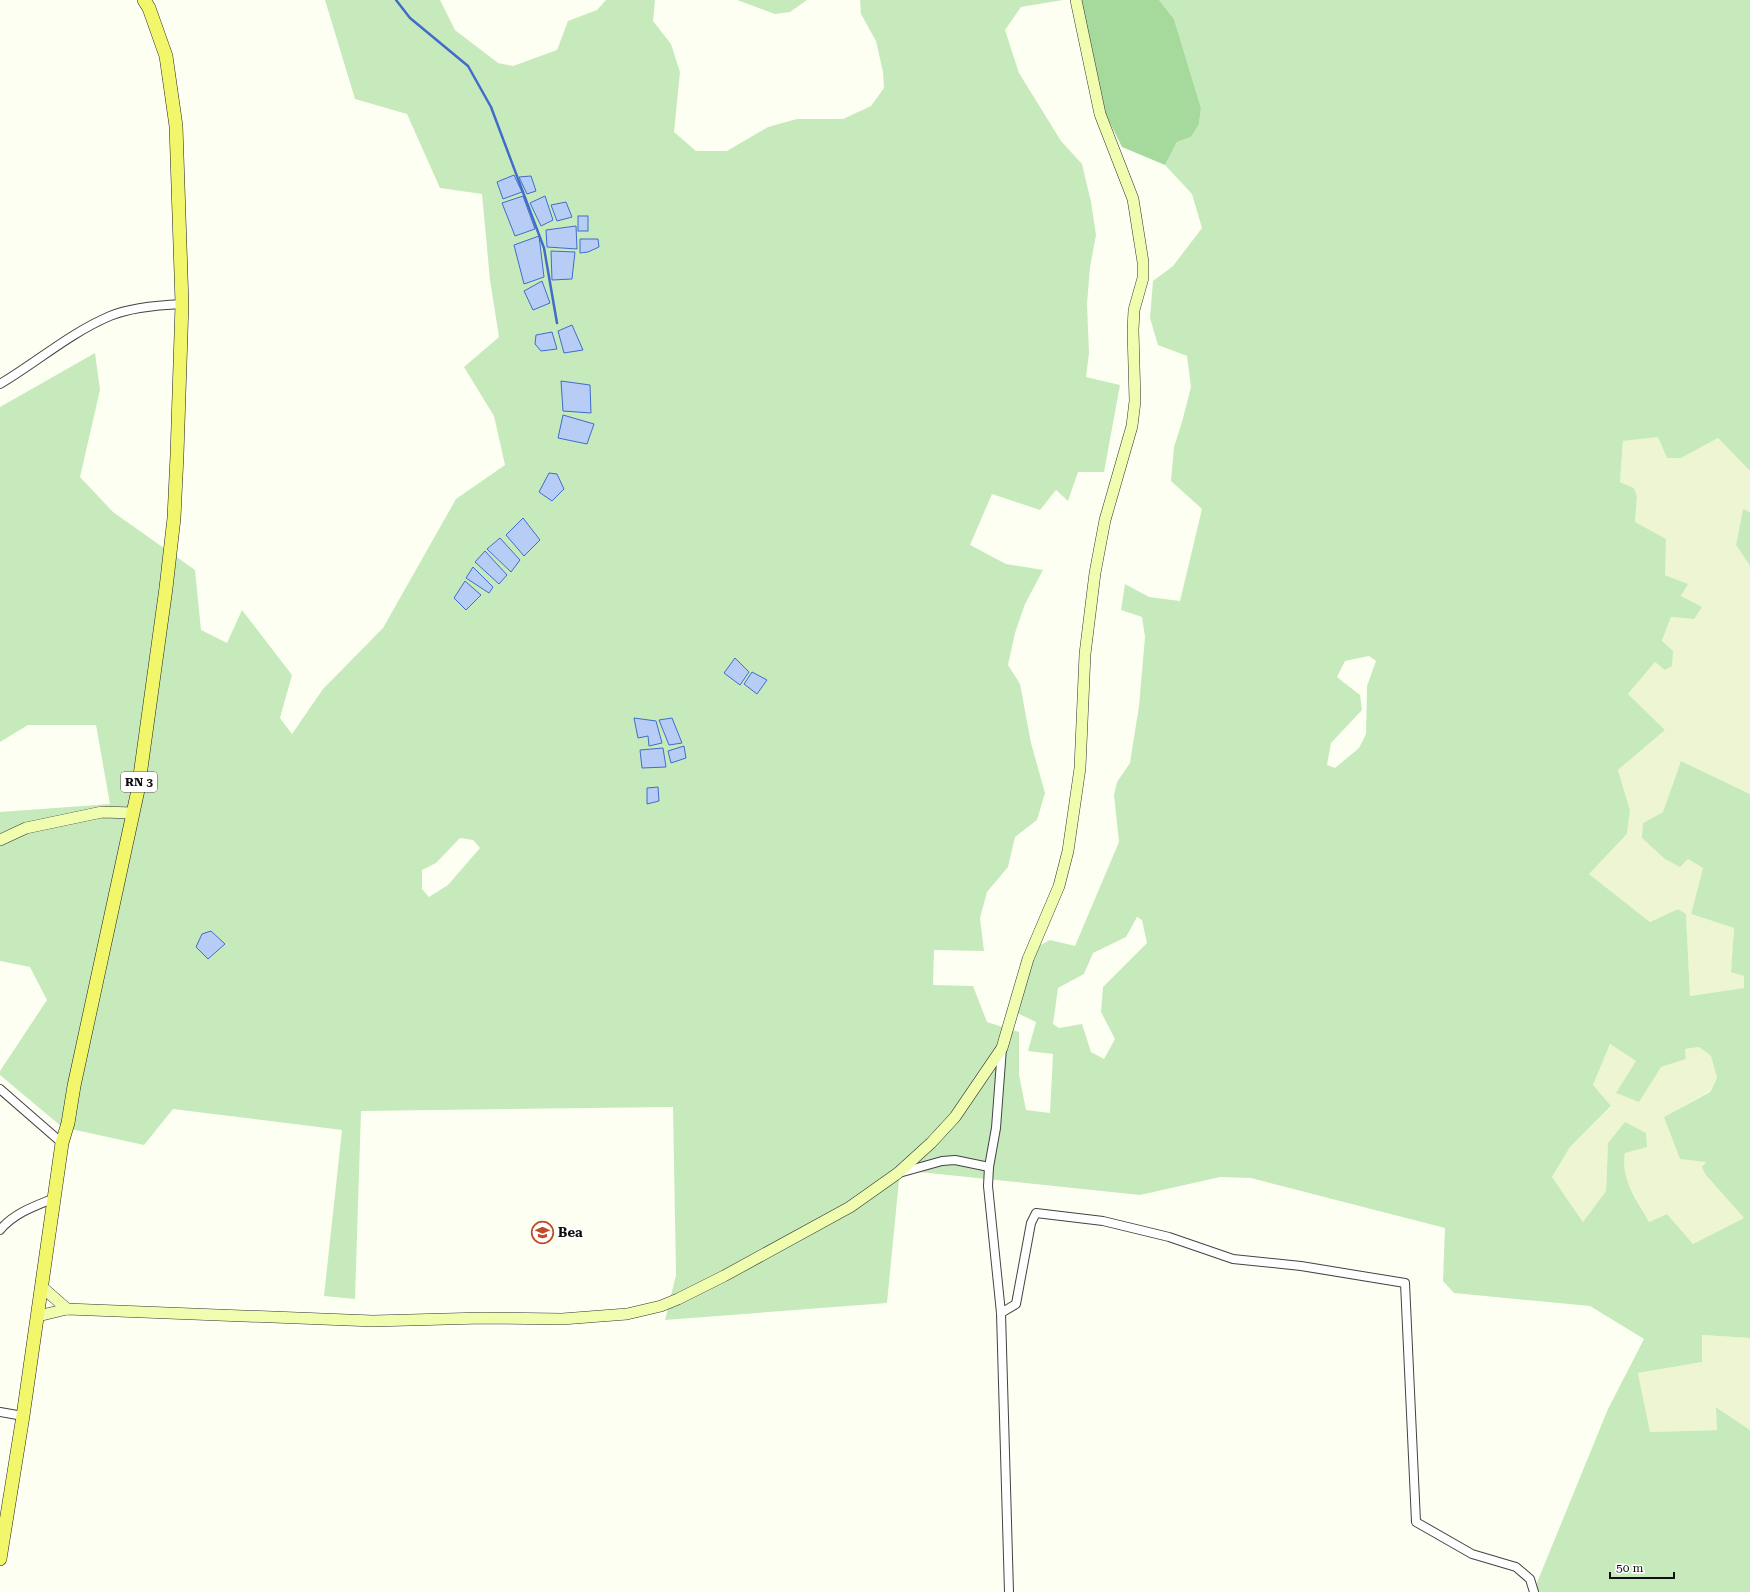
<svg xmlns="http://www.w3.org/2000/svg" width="1750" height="1592" viewBox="0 0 1750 1592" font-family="'Roboto Serif',serif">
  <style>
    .farmland { fill: #eef5d3 }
    .green { fill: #c7eabc; fill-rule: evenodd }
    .forest { fill: #a6da9c }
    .water { fill: #b8cdf6; stroke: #406ccc }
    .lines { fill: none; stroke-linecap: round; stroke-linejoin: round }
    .stream { stroke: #406ccc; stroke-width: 2.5 }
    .street-casing { stroke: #434343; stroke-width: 10 }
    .secondary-casing { stroke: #323232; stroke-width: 12 }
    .primary-casing { stroke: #212121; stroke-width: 14 }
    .street { stroke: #fff; stroke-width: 8 }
    .secondary { stroke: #f0fdaf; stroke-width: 11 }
    .primary { stroke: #f1f66b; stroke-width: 13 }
    .labels { text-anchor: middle; stroke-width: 4; stroke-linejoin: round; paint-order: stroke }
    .shield { fill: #fff; stroke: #585858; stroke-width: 1 }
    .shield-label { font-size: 12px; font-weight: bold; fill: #101010 }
    .poi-label { font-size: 13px; font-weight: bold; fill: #101010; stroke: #fff; text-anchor: start }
  </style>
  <rect width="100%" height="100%" fill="#fefff3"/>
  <g class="farmland">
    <polygon points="1658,436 1681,458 1718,438 1750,471 1750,512 1743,510 1736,545 1750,566 1750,794 1681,761 1663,812 1643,823 1688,859 1703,868 1691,914 1734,928 1731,971 1744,975 1745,988 1690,996 1686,914 1678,909 1650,922 1589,874 1627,834 1630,810 1618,770 1665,730 1628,694 1655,662 1671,617 1694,619 1681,596 1687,584 1665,575 1665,539 1635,523 1637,496 1634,488 1620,482 1623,441"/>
    <polygon points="1610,1044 1636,1061 1661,1067 1686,1059 1685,1049 1699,1047 1711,1056 1717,1078 1710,1091 1664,1117 1706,1162 1705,1174 1744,1218 1693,1244 1667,1214 1649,1222 1625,1178 1624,1161 1625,1153 1608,1143 1606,1191 1583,1222 1552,1177 1570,1147 1611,1107 1593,1085"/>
    <polygon points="1702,1335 1750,1338 1750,1430 1717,1407 1718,1430 1650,1432 1638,1373 1702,1362"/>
  </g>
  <g class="green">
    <path d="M325,0H440L455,30L498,63L513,66L557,50L568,21L597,10L606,0H655L653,21L671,44L680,72L674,132L696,151H727L768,127L797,119H843L871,106L884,88L883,72L876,41L861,14L860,0H1063L1021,7L1005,30L1019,73L1061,141L1082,164L1091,202L1096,235L1090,267L1087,304L1089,353L1086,377L1120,385L1104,472H1078L1068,501L1056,490L1040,510L992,494L970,545L1006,564L1043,570L1025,604L1015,633L1008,665L1020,684L1031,743L1045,793L1037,820L1015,837L1008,867L987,892L980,918L984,951L934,950L933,985L973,986L987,1022L1019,1032V1075L1026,1110L1050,1113L1053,1054L1028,1051L1036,1022L1017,1013L1035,948L1050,940L1075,946L1119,842L1114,795L1117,782L1130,763L1139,706L1145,637L1142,617L1121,610L1125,584L1149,597L1180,601L1202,509L1171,481L1174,447L1182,422L1191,387L1187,356L1158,345L1150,318L1153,281L1173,266L1202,228L1192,194L1165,165L1177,142L1191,137L1199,124L1201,108L1174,19L1159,0H1750V471L1718,438L1681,458H1667L1658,437L1623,441L1620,482L1634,488L1637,496L1635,522L1666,539L1665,575L1688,584L1681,596L1702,607L1694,619L1671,617L1662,641L1673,651L1672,666L1665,670L1655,662L1628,694L1665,730L1618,770L1630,810L1627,834L1589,874L1650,922L1678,909L1686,914L1690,996L1744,988V976L1731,972L1734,928L1691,914L1703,868L1688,859L1680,867L1665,859L1642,838L1643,823L1663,812L1681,761L1750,794V1338L1702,1335V1362L1638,1373L1650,1432L1717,1430L1716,1407L1750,1430V1592H1535L1536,1585L1608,1409L1644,1339L1590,1306L1454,1293L1443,1281L1445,1228L1251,1178L1220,1177L1140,1195L900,1170L887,1303L665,1320L676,1275L673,1107L361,1111L355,1299L324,1296L342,1130L173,1109L144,1145L62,1127L0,1075V1071L47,1000L30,967L0,961V812L110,804L96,725H28L0,742V407L95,353L100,390L80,477L113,512L195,570L201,630L227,643L242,610L292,675L280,718L292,734L323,689L383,628L456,499L505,465L494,416L464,367L499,337L490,280L482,194L440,188L407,114L355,99ZM473,568L493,587L489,593L467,578ZM1369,656L1376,661L1367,686L1366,734L1359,748L1335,768L1327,765L1331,743L1362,710L1360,695L1337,677L1345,661ZM672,718L670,745L659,720ZM460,838L473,840L480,848L448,885L429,897L422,889V870L436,863ZM1137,917L1142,920L1147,943L1103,987L1101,1012L1115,1039L1104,1059L1091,1052L1082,1024L1059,1028L1053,1024L1058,988L1084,974L1093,953L1126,937ZM1610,1044L1636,1061L1616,1093L1639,1102L1661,1067L1686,1059L1685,1049L1699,1047L1711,1056L1717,1078L1710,1092L1664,1117L1680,1159L1706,1162L1702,1167L1705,1174L1744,1218L1693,1244L1667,1214L1649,1222C1637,1199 1620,1180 1625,1153L1647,1147L1646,1133L1625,1122L1608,1143L1606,1191L1583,1222L1552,1177L1570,1147L1611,1106L1593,1085Z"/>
    <polygon points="737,0 807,0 790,12 775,14"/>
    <polygon points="1743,509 1750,512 1750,566 1736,545"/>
  </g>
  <polygon class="forest" points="1078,0 1159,0 1174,19 1201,108 1199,124 1191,137 1177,142 1165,165 1122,147 1101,105"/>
  <g class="water">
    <polygon points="514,175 522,192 503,199 497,182"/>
    <polygon points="531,176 536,191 527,194 519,177"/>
    <polygon points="523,196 535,229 515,236 502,203"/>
    <polygon points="545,196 553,220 541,226 530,203"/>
    <polygon points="566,202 572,217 557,221 551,205"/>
    <rect x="578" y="216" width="10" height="15"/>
    <polygon points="576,226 577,249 547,247 546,230"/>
    <polygon points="539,236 544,277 524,284 514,245"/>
    <polygon points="580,239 598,239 599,247 588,252 580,253"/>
    <polygon points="551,251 575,252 572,279 552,280"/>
    <polygon points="542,281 550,303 533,310 524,291"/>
    <polygon points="572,325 583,350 564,353 558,331"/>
    <polygon points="552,332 557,349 541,351 535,344 536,335"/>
    <polygon points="561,381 590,385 591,413 563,411"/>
    <polygon points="563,415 594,424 587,444 558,438"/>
    <polygon points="549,473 557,474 564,489 552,501 539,492"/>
    <polygon points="523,518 540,540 524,556 506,535"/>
    <polygon points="500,538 520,560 511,572 487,549"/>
    <polygon points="485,551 507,575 499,584 475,562"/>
    <polygon points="473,567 493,587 489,593 466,578"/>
    <polygon points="465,581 481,595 466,610 454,598"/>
    <polygon points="735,658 749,672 740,685 724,673"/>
    <polygon points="752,672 767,680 757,694 744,684"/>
    <polygon points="634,718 656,721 662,743 649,746 648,736 638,738"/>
    <polygon points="672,718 682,743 669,745 659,720"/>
    <polygon points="684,746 686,758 671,763 668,751"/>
    <polygon points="663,748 666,767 642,768 640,750"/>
    <polygon points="658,787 659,801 647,804 647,788"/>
    <polygon points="211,931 225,944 208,959 196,947 202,934"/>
  </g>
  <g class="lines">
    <polyline class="stream" points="396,0 410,18 468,66 491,107 544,248 557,323"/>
    <defs>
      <g id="street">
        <path d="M0,384C37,362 70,333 110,316C129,308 161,305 182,304"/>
        <polyline points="1002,1048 996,1128 989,1167 988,1186 1001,1313 1009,1592"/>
        <polyline points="0,1089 62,1143"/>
        <polyline points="899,1173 942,1161 955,1160 989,1167"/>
        <path d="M0,1230C14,1213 35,1206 55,1198"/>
        <polyline points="1001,1313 1016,1304 1031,1223 1036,1213 1103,1221 1169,1237 1233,1259 1301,1266 1405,1283 1416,1522 1472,1554 1516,1567 1530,1579 1534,1592"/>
        <polyline points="0,1412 23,1416"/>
      </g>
      <g id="secondary">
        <polyline points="0,840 26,828 102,812 133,813"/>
        <polyline points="42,1287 67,1309"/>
        <polyline points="38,1316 67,1309 373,1321 482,1318 562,1319 627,1314 661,1306 678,1299 724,1276 850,1207 898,1173 931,1143 955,1117 1002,1048 1028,959 1059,886 1068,851 1080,768 1085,654 1095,573 1105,520 1132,426 1135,401 1133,330 1134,310 1143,278 1143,262 1133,199 1100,114 1076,0"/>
      </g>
      <polyline id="primary" points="0,1559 23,1416 62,1143 68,1123 74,1086 138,790 166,588 174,518 177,455 182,304 176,126 166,56 149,8 144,0"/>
    </defs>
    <use href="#street" class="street-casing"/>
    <use href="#secondary" class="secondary-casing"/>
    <use href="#primary" class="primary-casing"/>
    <use href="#street" class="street"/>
    <use href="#secondary" class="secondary"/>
    <use href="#primary" class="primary"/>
  </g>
  <defs>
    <symbol id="school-ring" viewBox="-11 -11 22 22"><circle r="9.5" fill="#fff" stroke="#bf4c29" stroke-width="1.5"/><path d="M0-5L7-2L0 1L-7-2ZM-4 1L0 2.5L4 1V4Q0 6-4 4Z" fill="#bf4c29"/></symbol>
  </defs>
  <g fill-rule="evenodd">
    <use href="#school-ring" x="530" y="1220" width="25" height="25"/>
  </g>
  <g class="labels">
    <rect class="shield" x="121" y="772" width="36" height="20" rx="3"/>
    <g class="shield-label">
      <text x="139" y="786">RN 3</text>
    </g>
    <g class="poi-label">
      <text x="558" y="1237">Bea</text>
    </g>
  </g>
  <path d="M1610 1572v6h64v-6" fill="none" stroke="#101010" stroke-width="2"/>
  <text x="1616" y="1572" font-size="12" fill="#101010" stroke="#ffffff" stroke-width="3" paint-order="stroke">50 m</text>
</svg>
